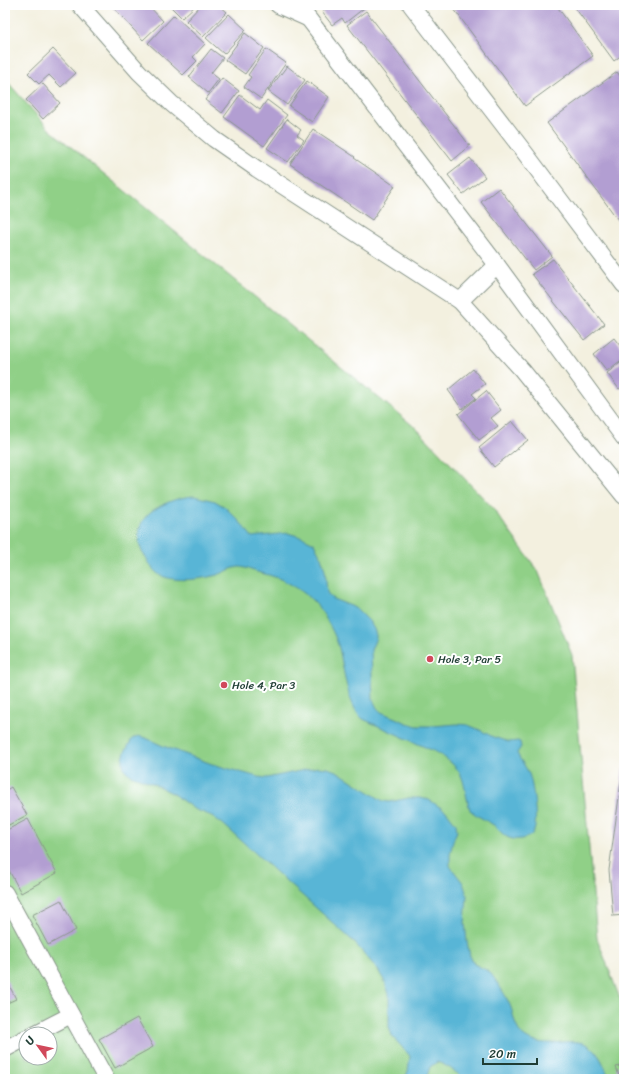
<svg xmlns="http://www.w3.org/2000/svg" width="629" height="1084" viewBox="0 0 629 1084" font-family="Sriracha,sans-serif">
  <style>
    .green { fill: #90d087; stroke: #58865e; fill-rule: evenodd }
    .water { fill: #58b5d6; stroke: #3c7985 }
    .building { fill: #b29ed2 }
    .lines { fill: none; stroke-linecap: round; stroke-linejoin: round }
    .street-casing { stroke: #89968a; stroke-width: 18 }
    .street { stroke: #fff; stroke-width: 16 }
    .poi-dot { fill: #d1495b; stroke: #fff; stroke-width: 1.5 }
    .labels { text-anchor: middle; stroke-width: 4; stroke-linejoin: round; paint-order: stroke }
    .poi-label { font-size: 11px; fill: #1f3d34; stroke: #fff; text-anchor: start }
  </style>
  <rect width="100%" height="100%" fill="#fff"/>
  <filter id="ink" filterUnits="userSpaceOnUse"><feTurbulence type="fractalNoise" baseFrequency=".025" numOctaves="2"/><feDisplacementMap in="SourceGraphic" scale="8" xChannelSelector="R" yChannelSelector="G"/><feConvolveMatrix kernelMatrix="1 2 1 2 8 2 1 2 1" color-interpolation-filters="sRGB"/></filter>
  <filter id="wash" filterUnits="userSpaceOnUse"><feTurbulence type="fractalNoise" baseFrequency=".012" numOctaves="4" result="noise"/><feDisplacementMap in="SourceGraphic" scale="16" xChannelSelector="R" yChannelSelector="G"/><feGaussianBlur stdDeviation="0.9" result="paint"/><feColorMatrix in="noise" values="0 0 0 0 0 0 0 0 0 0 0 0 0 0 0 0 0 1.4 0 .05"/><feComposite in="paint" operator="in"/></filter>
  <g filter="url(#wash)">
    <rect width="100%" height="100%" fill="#f3f0df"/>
    <path class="green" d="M5,79L49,129L417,429L492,507L538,571L572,655L597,938L619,996L624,1006V1079H5ZM26,1034H50V1058H26Z"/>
    <g class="water">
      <path d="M194,496L215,501L225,507L240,522L252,537L288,533L304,538L314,543L321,557L325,570L327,592L329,596L333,599L351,606L358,610L369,621L374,629L376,635V638L371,650L373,700L377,708L381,712L407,723L417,726H432L457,724L468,725L480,730L493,737L509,742L518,741L520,742L521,747L517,753C520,761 526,766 529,774C533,784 538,821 534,831C532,836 526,838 521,839C516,840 511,839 507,837C502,834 499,830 495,826C487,820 477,817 470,810C461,779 468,773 438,753L363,719C347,706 344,668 339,648C335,634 331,628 324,615C321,611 319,607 315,603C305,592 289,582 275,577C267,574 259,573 251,570C248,569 244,567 240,567C232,567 224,573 217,575C202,579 175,583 160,575C154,572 150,565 147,559C145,556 142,553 141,549C135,532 141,516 157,508C169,501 180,497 194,496Z"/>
      <path d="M138,736L146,738L163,746L212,764L258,777L267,778L318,767L328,768L338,772L383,801L389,802L409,798H420L429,800L446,811L456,824L457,831L453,841L450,855V866L453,870L463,883L467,895L465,923L467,942L470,956L474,964L488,971L492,975C497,983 504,992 508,1001C515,1013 513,1030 526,1038C535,1043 544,1043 553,1043C564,1042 576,1040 586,1044C598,1049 606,1068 609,1079H464C456,1072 447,1065 437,1062L430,1067L426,1079H405L408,1071L410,1056L392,1036L389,1027V994L385,982L378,970L354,942L223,824L212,816L194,809L172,793L152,783L131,775L126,771L123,765V758L125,752L132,739Z"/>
    </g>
    <g id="blocks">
      <g class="building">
        <polygon points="111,5 148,5 163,21 143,40"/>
        <polygon points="169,5 196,5 182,18"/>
        <polygon points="201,5 219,5 227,12 203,37 186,21"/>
        <polygon points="331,5 368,5 345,23 342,18 332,25 322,12"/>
        <polygon points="451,5 556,5 593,56 525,106"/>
        <polygon points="573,5 624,5 624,53 614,61"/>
        <polygon points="366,11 470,146 452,161 347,25"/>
        <polygon points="229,14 246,30 224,54 206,38"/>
        <polygon points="174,15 205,44 193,57 197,61 183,75 148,43"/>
        <polygon points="245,33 264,48 245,74 225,60"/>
        <polygon points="53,49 76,73 61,87 49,75 39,84 28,73"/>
        <polygon points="211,49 223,58 211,73 219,79 208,93 189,77"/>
        <polygon points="266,49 286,63 261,99 244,87 251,77 248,75"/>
        <polygon points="287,66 305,80 287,105 268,91"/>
        <polygon points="617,72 624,81 624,228 547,123"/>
        <polygon points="222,78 239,91 222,113 205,100"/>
        <polygon points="307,81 329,97 312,122 289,106"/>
        <polygon points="43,84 60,103 43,119 26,100"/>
        <polygon points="240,95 260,110 267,100 287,115 264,146 224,117"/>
        <polygon points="287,119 301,130 297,135 304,140 288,162 267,148"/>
        <polygon points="313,129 355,157 354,158 395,186 372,220 290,164"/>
        <polygon points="470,158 485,177 463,194 448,175"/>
        <polygon points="499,188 552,256 534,270 481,202"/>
        <polygon points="553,259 604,324 584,340 532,274"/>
        <polygon points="614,338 624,351 624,358 607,371 594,354"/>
        <polygon points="624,360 624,386 619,389 607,373"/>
        <polygon points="473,369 485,384 472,394 476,398 462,409 448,390"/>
        <polygon points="486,391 501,410 491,418 498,426 479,440 458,414"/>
        <polygon points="512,421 528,440 494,467 479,448"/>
        <polygon points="623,768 624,768 624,915 613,916 609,870"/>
        <polygon points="11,787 27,815 5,827 5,791"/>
        <polygon points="28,819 57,873 21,893 5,863 5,831"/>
        <polygon points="61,900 76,930 48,945 32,915"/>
        <polygon points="5,977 16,999 5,1004"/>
        <polygon points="137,1018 153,1047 115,1068 99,1039"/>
        <polygon points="624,1065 624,1079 620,1079 616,1067"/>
      </g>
    </g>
  </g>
  <g filter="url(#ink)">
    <use href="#blocks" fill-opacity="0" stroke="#89968a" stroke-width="1"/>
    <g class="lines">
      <defs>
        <g id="street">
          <polyline points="80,5 139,72 172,104 214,139 257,169 460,301 522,370 624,496"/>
          <polyline points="278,5 307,18"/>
          <polyline points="298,5 497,265 624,438"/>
          <polyline points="411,5 525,153 624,285"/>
          <polyline points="460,301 497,265"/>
          <polyline points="5,893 106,1079"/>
          <polyline points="34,1034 71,1015"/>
          <polyline points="5,1049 26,1038"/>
        </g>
      </defs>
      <use href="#street" class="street-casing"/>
      <use href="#street" class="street"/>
    </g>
  </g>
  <g class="poi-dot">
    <circle cx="430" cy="659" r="4"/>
    <circle cx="224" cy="685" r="4"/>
  </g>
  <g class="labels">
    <g class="poi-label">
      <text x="438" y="663">Hole 3, Par 5</text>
      <text x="232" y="689">Hole 4, Par 3</text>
    </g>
  </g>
  <rect width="629" height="1084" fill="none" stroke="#fff" stroke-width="20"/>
  <g transform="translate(38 1046) rotate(303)"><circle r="19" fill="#ffffff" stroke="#a5b1ae"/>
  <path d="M0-3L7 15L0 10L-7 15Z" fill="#d1495b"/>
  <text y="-6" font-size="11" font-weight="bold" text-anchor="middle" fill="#1f3d34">U</text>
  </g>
  <path d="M483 1058v6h54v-6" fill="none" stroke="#1f3d34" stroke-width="2"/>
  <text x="489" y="1058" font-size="12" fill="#1f3d34" stroke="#ffffff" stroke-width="3" paint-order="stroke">20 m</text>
</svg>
